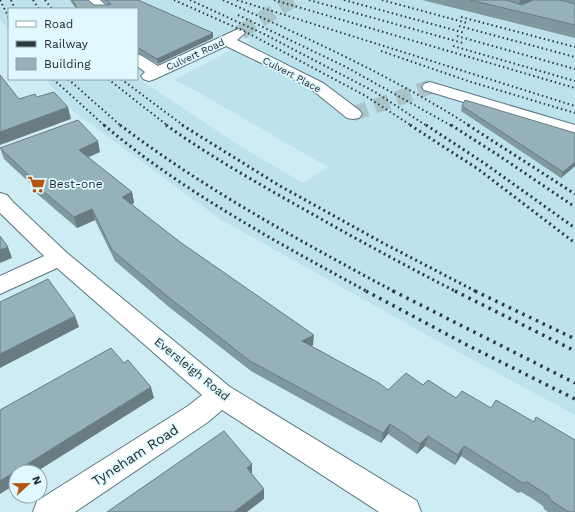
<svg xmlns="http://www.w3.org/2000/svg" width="575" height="512" viewBox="0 0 575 512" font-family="'Work Sans',sans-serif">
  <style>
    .built { fill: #bbe2ed }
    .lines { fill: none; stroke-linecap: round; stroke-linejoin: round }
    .minor-tunnel { stroke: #aac4cb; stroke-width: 15; stroke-dasharray: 15 8; stroke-linecap: butt }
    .minor-casing { stroke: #5a757c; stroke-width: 2 }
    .minor { fill: #fff; fill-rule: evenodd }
    .rail-far2 { stroke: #2e3b3e; stroke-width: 2; stroke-dasharray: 1.5 3; stroke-linecap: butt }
    .rail-far1 { stroke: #2e3b3e; stroke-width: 3; stroke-dasharray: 2 3.5; stroke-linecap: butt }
    .rail { stroke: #2e3b3e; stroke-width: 3.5; stroke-dasharray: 2.5 5; stroke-linecap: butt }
    .wall { fill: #80989f }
    .shaded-wall { fill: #687c82 }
    .building { fill: #95b1b9; stroke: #687c82 }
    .labels { text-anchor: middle; stroke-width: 3.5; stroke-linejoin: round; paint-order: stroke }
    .far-street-label { font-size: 10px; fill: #1b2629; stroke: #e0f8ff }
    .poi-label { font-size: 12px; fill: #1b2629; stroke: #e0f8ff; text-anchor: start }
    .street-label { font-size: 12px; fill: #1b2629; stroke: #e0f8ff }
    .near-street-label { font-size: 14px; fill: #1b2629; stroke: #e0f8ff }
  </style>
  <rect width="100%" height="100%" fill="#ceecf4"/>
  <polygon class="built" points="0,0 564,0 575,4 575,415 427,335 220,219 73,111 45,79 137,78 240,146 303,183 328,167 189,87 174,80 250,40 231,30 137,76 137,9 9,9 9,33 0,19"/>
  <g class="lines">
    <g class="minor-tunnel">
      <polyline points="241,32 293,0"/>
      <polyline points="353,114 430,87"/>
    </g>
    <defs>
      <g id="minor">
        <polygon points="89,0 100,0 110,9 95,9 87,2"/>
        <polygon points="238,29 243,30 245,33 237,40 323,83 359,110 362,114 359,118 353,119 347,118 311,89 286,75 226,46 155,79 149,81 143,79 141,76 145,72 137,66 137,54 142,56 158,66"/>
        <polygon points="430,82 575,125 575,136 424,90 422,87 424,84"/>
        <polygon points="0,193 7,195 13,202 67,253 230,387 417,501 421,512 379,512 222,410 208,422 75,512 33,512 37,501 188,406 202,395 57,268 0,294 0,276 44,256 0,213"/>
      </g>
    </defs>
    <use href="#minor" class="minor-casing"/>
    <use href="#minor" class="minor"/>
    <g class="rail-far2">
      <polyline points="0,0 9,18"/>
      <polyline points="11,0 15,9"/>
      <polyline points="33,0 39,9"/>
      <polyline points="45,0 52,9"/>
      <polyline points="174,0 246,32 364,95 412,126"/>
      <polyline points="190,0 264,34 375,92 427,126"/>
      <path d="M223,0C307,38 392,76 470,126"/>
      <polyline points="237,0 575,106"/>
      <polyline points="274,0 575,88"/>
      <polyline points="309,0 463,43"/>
      <polyline points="344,0 465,33"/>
      <polyline points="382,0 467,23"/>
      <polyline points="238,15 346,67 452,126"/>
      <polyline points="461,17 575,47"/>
      <polyline points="459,26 575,57"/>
      <polyline points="457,36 575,69"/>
      <polyline points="453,46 575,81"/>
      <polyline points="381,51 468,81 575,113"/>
      <polyline points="53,79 105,126"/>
      <polyline points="68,79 121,126"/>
      <polyline points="108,79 168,126"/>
      <polyline points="121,79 184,126"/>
    </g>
    <g class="rail-far1">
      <path d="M104,125C180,190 280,244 368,292"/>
      <path d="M120,125C206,190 300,241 395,292"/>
      <path d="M166,125C211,157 259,184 307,211C356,239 406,266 457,292"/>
      <polyline points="182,125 280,186 383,243 477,292"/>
      <polyline points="410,125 478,169 575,243"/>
      <polyline points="426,125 484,163 575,228"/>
      <polyline points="451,125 498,155 575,207"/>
      <polyline points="468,125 575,194"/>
    </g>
    <g class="rail">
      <polyline points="366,291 465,344 575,399"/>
      <polyline points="393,291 575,383"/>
      <polyline points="455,291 575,351"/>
      <polyline points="475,291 575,339"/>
    </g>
  </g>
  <g class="wall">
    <polygon points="70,0 88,0 94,5 108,5 102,0 138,0 213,33 213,38 158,64 138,53 137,53 137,9 76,9"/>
    <polygon points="422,0 575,0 575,38"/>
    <polygon points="462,106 575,133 575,166 561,178 461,111"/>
    <polygon points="0,148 100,152 88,157 132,192 134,203 131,204 313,345 311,347 388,390 575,512 548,512 544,509 543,506 533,499 521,492 518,493 461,456 455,465 425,446 417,454 388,434 381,443 251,371 169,307 115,261 95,220 77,228 35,192 33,186 4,159"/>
  </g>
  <g class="shaded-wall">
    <polygon points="520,0 547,0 547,1 519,4"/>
    <polygon points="213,33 213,38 158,64 157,59"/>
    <polygon points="68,107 71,119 0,145 0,132"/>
    <polygon points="98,141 100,152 82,160 79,150"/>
    <polygon points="575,162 575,166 561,178 563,172"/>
    <polygon points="132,192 134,203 124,208 122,197"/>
    <polygon points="92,209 95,220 77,228 74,217"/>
    <polygon points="8,247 12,258 0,263 0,250"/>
    <polygon points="75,316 79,327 0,368 0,354"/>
    <polygon points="314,335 313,345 301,352 302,341"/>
    <polygon points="151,387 154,398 36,472 16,472 16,484 0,494 0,481"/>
    <polygon points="390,424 388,434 381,443 383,433"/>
    <polygon points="428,436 425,446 417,454 420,444"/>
    <polygon points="464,446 461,456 455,465 458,455"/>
    <polygon points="252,464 252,474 247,478 247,468"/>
    <polygon points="264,489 264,499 247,512 234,512"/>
  </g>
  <g class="building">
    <polygon points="72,0 88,0 94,5 109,5 111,4 106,0 138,0 213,33 157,59 137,47 137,9 78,9"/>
    <polygon points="470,0 506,0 522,5 533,0 560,0 575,4 575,25"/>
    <polygon points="0,75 19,99 35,94 37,97 54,92 68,107 0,132"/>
    <polygon points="465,100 575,133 575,162 563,172 462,106"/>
    <polygon points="78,120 98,141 79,150 132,192 122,197 180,242 314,335 302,341 379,383 388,390 406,373 423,385 428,380 456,398 462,391 491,408 496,400 534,422 536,417 575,440 575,512 569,512 550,500 549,496 527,482 523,483 464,446 458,455 428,436 420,444 390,424 383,433 250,361 167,296 112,250 92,209 74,217 31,181 34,180 0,148"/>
    <polygon points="0,236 8,247 0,250"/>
    <polygon points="48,279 75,316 0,354 0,302"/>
    <polygon points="111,348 124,363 128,360 151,387 0,481 0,410"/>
    <polygon points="224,431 252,464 247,468 264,489 234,512 107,512"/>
  </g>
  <defs>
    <symbol id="supermarket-bare" viewBox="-9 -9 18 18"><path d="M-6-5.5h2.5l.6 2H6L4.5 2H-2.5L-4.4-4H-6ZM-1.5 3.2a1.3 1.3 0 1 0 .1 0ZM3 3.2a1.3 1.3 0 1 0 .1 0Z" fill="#b55510" stroke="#e0f8ff" stroke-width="2.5" paint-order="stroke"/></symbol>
  </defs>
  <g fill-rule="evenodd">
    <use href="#supermarket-bare" x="24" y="172" width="25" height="25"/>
  </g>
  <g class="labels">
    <g class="far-street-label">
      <text transform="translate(195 54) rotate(-25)" y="4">Culvert Road</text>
      <text transform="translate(292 74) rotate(28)" y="4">Culvert Place</text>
    </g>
    <g class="poi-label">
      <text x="49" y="188">Best-one</text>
    </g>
    <g class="street-label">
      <text transform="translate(192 369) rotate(39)" y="4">Eversleigh Road</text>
    </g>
    <g class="near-street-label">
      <text transform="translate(135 455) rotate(-33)" y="5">Tyneham Road</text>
    </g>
  </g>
  <rect x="8" y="8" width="130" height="72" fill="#e0f8ff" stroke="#91a4a9"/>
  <rect x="16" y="21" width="20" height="6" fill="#ffffff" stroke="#91a4a9"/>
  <text x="44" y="28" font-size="12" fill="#1b2629">Road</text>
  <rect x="16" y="41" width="20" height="6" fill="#2e3b3e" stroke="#91a4a9"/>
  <text x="44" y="48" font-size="12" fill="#1b2629">Railway</text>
  <rect x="16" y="58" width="20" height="12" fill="#95b1b9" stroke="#91a4a9"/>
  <text x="44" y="68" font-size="12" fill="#1b2629">Building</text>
  <g transform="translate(28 484) rotate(68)"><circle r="19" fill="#e0f8ff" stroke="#91a4a9"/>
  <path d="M0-3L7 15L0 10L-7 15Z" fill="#b55510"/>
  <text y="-6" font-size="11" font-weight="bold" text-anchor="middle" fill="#1b2629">N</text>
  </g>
</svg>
